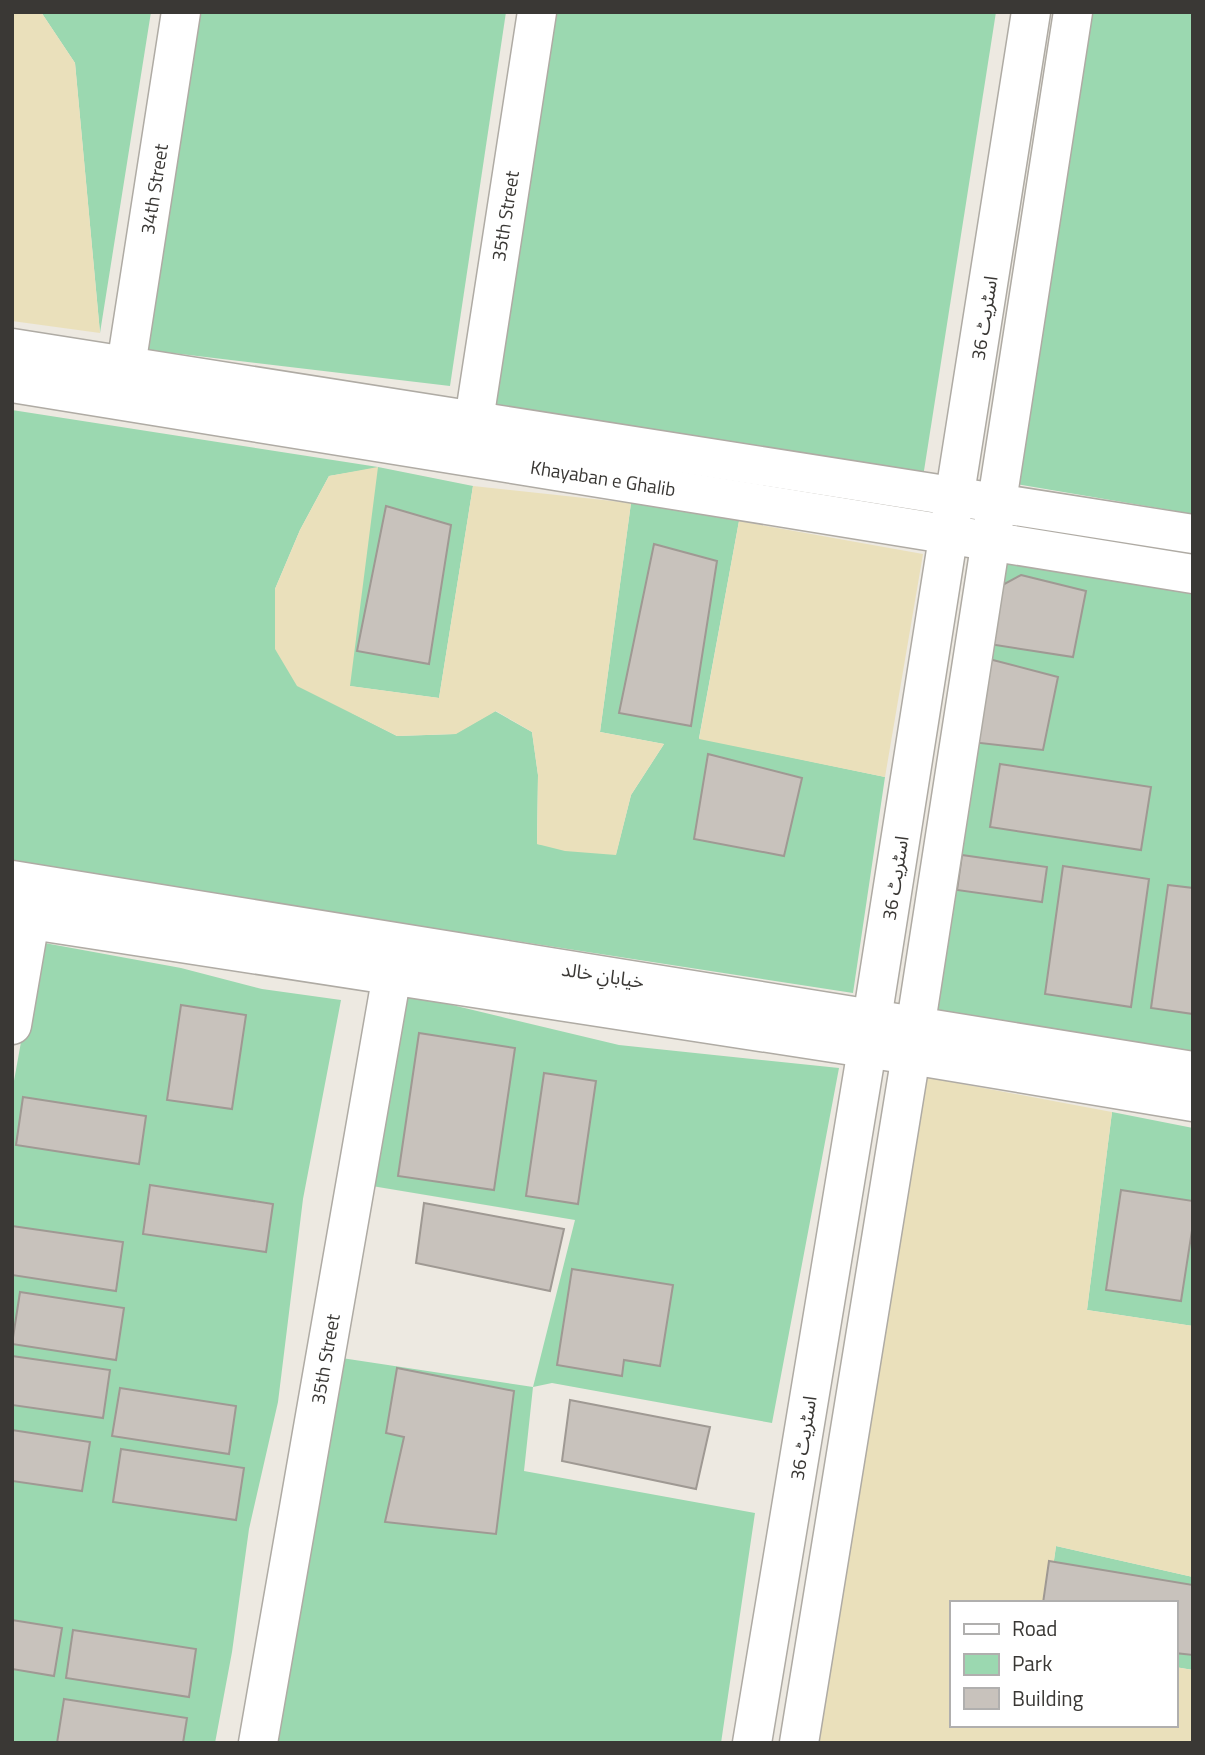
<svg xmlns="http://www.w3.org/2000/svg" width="1205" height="1755" viewBox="0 0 1205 1755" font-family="'Titillium Web','Noto Sans Arabic',sans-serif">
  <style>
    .green { fill: #9bd8b0 }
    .sand { fill: #eae0bb }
    .building { fill: #c8c2bc; stroke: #9f9993; stroke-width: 2 }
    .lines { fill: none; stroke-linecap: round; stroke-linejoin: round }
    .street-casing { stroke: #afaba4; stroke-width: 41 }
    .secondary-casing { stroke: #afaba4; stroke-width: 41 }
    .street { stroke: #fff; stroke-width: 38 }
    .secondary { stroke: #fff; stroke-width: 38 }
    .labels { text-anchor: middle; stroke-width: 7; stroke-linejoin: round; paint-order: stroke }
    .street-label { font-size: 19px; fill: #3a3835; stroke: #fff }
  </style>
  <rect width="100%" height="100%" fill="#ede9e1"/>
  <g class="green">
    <polygon points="41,12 151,12 100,333 75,63"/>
    <polygon points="200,12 506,12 450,386 147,350"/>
    <polygon points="550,12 996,12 923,477 489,404"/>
    <polygon points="1083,12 1193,12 1193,514 1010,483"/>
    <polygon points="12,410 378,467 473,486 439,698 349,686 377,468 329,476 300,530 275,589 352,713 397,736 455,734 495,711 532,732 538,775 537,844 616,854 631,795 664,744 600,732 631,503 739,521 699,738 885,777 853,993 12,863"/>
    <polygon points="1002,552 1193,590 1193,1054 933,1009"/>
    <polygon points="39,942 181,968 262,989 341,1000 303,1199 278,1402 249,1529 232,1652 215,1743 12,1743 12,1092"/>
    <polygon points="402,993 619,1045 839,1068 772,1423 552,1383 533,1387 524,1471 755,1513 721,1743 269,1743 335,1357 533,1387 575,1220 366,1185"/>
    <polygon points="1112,1112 1193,1128 1193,1326 1087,1310"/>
    <polygon points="1056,1546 1193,1577 1193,1670 1175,1667 1175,1603 1048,1603"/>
  </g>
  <g class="sand">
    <polygon points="12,12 41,12 75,63 100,333 12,321"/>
    <polygon points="378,467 350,686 439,698 473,486 631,503 600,732 664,744 631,795 616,855 565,851 537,844 538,775 532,732 496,711 456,734 397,736 297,686 275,649 275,589 300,530 329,476"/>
    <polygon points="739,521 923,554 885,777 699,739"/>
    <polygon points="925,1077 1112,1112 1087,1310 1193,1326 1193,1577 1056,1546 1048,1603 951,1603 951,1725 1175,1725 1175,1667 1193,1670 1193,1743 811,1743"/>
  </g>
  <g class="building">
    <polygon points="386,506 451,525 429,664 357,651"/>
    <polygon points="654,544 717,561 691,726 619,713"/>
    <polygon points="1021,575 1086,591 1073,657 989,644 997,588"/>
    <polygon points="989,659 1058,677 1043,750 971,742"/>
    <polygon points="708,754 802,778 784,856 694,839"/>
    <polygon points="1000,764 1151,787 1141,850 990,827"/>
    <polygon points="962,855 1047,867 1042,902 957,890"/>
    <polygon points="1063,866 1149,879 1131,1007 1045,994"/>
    <polygon points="1168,885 1193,888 1193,1014 1151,1008"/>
    <polygon points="181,1005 246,1015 232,1109 167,1100"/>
    <polygon points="419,1033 515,1048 494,1190 398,1176"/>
    <polygon points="544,1073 596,1081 578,1204 526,1196"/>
    <polygon points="23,1097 146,1116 139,1164 16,1145"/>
    <polygon points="150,1185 273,1204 266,1252 143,1234"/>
    <polygon points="1121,1190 1193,1201 1193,1224 1181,1301 1106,1290"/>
    <polygon points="424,1203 564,1229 550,1291 416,1263"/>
    <polygon points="12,1226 123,1242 116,1291 12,1275"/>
    <polygon points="572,1269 673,1285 660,1366 624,1360 622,1376 557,1365"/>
    <polygon points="20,1292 124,1308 116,1360 12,1344"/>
    <polygon points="12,1356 110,1370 103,1418 12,1405"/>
    <polygon points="397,1368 514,1391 496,1534 385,1522 404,1437 386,1433"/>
    <polygon points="120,1388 236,1406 229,1454 112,1436"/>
    <polygon points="570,1400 710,1427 696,1489 562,1461"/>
    <polygon points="12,1430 90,1442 82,1491 12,1481"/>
    <polygon points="121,1449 244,1468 236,1520 113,1502"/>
    <polygon points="1049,1561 1193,1585 1193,1655 1175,1653 1175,1603 1043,1603"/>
    <polygon points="12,1620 62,1628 54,1676 12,1669"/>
    <polygon points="73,1630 196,1649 189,1697 66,1678"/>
    <polygon points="64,1699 187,1718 183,1743 57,1743"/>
  </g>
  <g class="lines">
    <defs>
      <g id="street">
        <polyline points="126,366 181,12"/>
        <polyline points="474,420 537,12"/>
        <polyline points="12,1025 30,920"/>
        <polyline points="258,1743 392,974"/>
      </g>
      <g id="secondary">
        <polyline points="12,348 1193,534"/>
        <polyline points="12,383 1193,574"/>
        <polyline points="12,880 1193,1071"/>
        <polyline points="12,917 911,1055 1193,1102"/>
        <polyline points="752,1743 872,1019 1031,12"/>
        <polyline points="799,1743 911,1055 1073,12"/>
      </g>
    </defs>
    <use href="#street" class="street-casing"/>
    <use href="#secondary" class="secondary-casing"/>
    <use href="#street" class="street"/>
    <use href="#secondary" class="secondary"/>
  </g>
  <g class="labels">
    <g class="street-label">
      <text transform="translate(154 189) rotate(-81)" y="7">34th Street</text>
      <text transform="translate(505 216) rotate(-81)" y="7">35th Street</text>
      <text transform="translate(984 318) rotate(-81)" y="7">اسٹریٹ 36</text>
      <text transform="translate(603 478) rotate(9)" y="7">Khayaban e Ghalib</text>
      <text transform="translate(895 878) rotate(-81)" y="7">اسٹریٹ 36</text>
      <text transform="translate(603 975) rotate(9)" y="7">خیابانِ خالد</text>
      <text transform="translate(325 1359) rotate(-80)" y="7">35th Street</text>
      <text transform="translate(803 1438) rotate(-81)" y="7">اسٹریٹ 36</text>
    </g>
  </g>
  <rect width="1205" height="1755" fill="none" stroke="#3a3835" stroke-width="28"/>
  <rect x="950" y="1601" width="228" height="126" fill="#ffffff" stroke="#b0afae" stroke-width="2"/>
  <rect x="964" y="1624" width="35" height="10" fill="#ffffff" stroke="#b0afae" stroke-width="2"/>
  <text x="1012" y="1636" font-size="21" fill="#3a3835">Road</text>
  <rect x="964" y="1654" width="35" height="21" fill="#9bd8b0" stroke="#b0afae" stroke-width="2"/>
  <text x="1012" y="1671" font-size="21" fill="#3a3835">Park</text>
  <rect x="964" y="1688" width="35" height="21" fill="#c8c2bc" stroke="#b0afae" stroke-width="2"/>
  <text x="1012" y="1706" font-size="21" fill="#3a3835">Building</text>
</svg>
